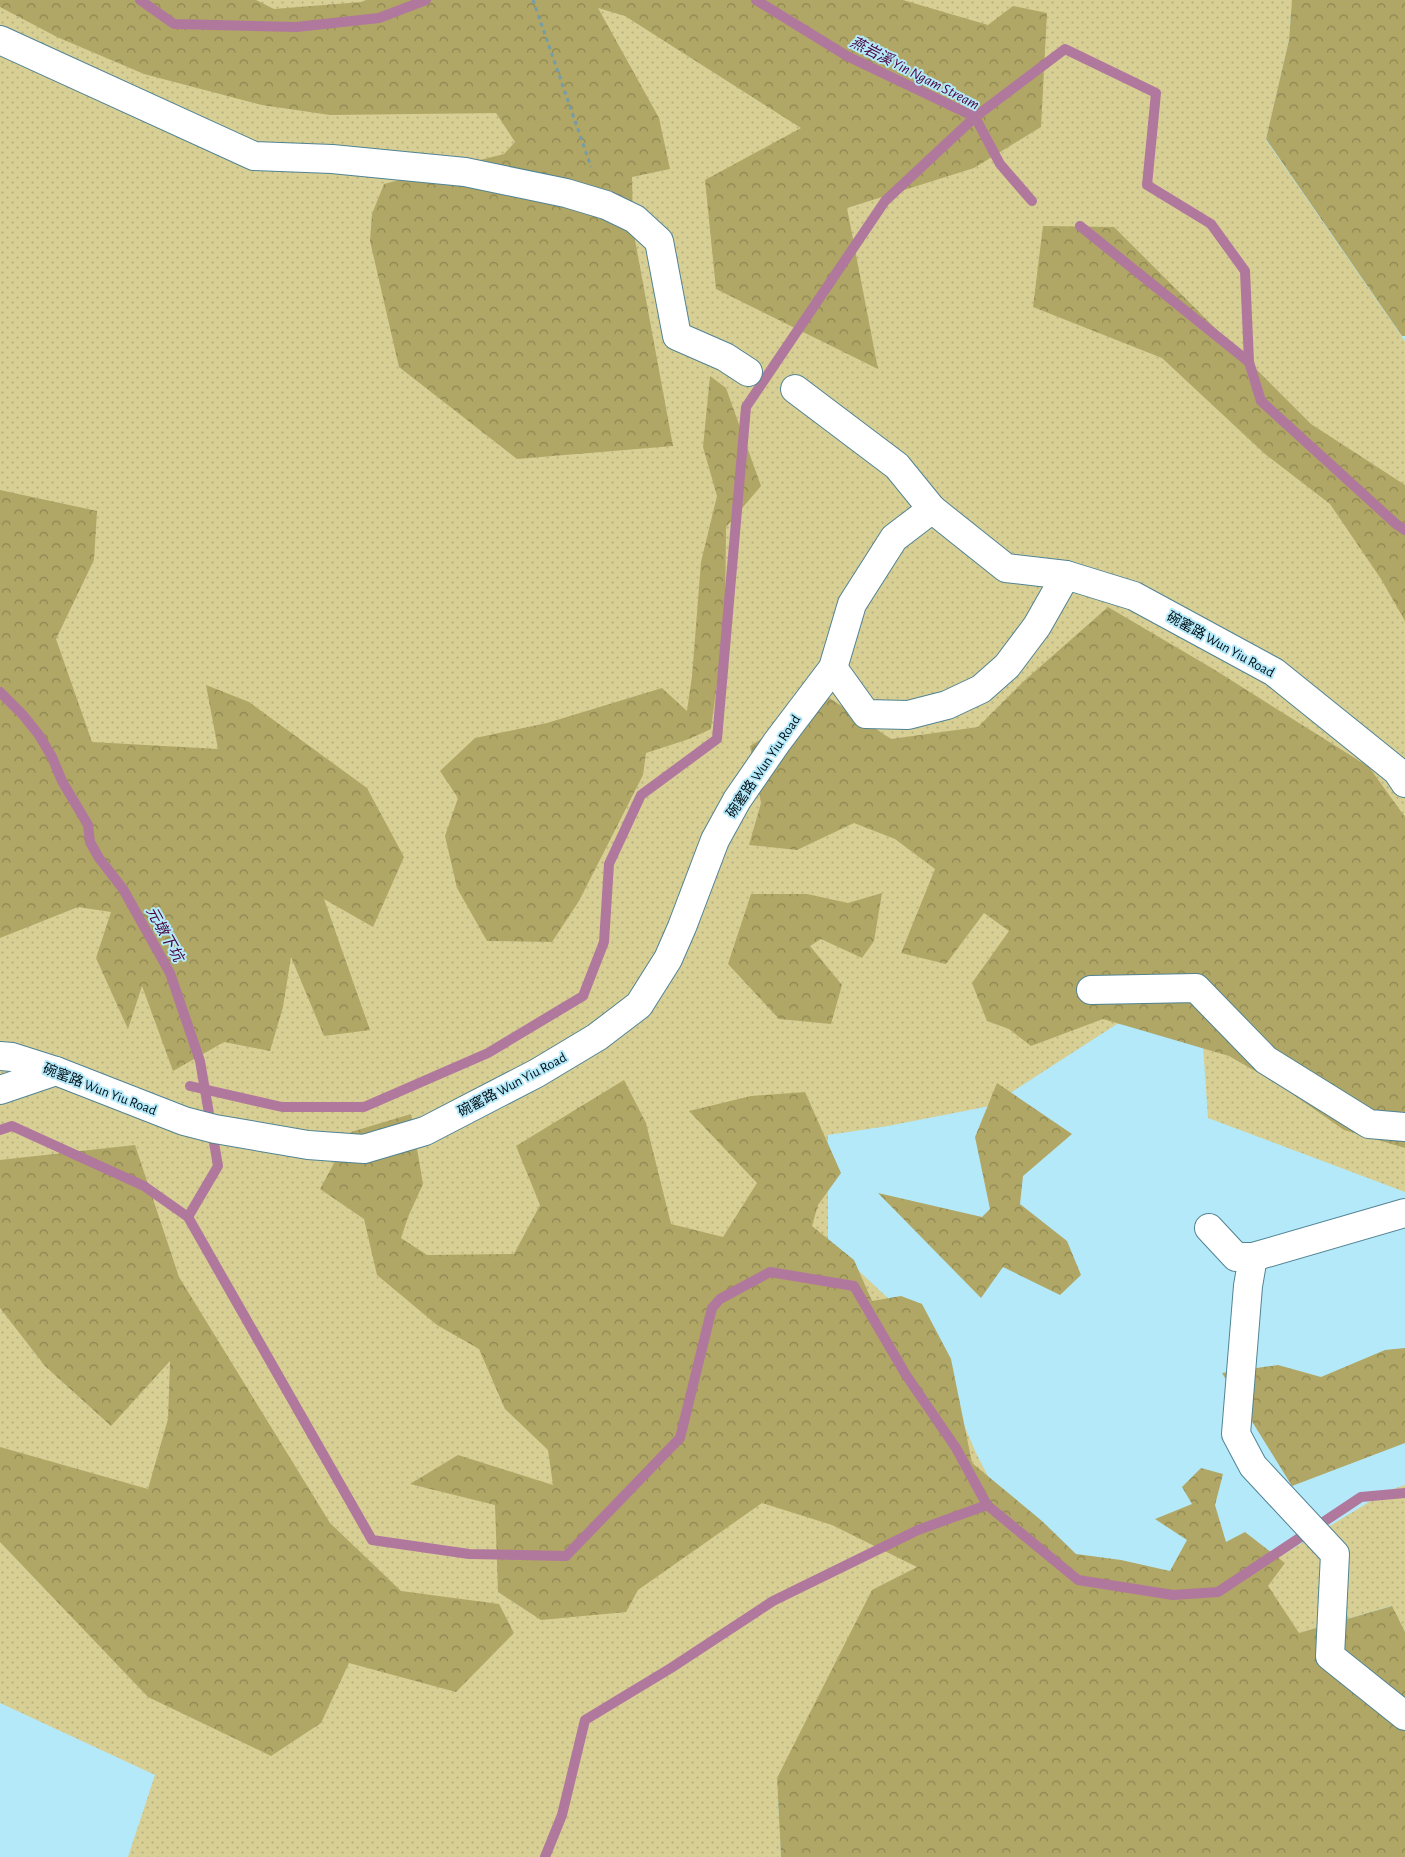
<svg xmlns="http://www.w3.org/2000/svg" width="1405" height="1857" viewBox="0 0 1405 1857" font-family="'Alegreya Sans','Noto Sans TC',sans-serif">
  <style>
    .grass { fill: url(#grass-dots) }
    .forest { fill: url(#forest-crowns) }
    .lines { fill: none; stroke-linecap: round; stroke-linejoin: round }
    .stream { stroke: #b1789e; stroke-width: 10 }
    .minor-casing { stroke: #518393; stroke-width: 30 }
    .path { stroke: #759ca9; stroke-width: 3; stroke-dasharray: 4 4; stroke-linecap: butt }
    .minor { stroke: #fff; stroke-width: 28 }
    .labels { text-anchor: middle; stroke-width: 4; stroke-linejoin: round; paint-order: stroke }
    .street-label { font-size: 14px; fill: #000e14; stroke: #b4e9fa }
    .water-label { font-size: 15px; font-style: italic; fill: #4a043b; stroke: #b4e9fa }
  </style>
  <defs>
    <pattern id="grass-dots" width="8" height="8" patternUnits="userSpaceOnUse" patternTransform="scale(1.25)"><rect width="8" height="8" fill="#d8cf95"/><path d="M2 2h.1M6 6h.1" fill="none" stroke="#b8b180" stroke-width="1.8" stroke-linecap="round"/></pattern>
    <pattern id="forest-crowns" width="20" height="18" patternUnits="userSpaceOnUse" patternTransform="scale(1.25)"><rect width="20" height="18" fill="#b0a665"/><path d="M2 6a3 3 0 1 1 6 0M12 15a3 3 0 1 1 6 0" fill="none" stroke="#8d8652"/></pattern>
  </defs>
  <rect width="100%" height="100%" fill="#b4e9fa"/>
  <polygon class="grass" points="0,0 1292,0 1289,40 1266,140 1405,341 1405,1192 1208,1118 1202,1031 1117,1024 990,1106 888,1126 828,1135 828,1242 924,1332 976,1453 1030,1558 1130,1614 1276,1559 1387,1491 1405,1485 1405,1632 1391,1606 1300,1633 777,1778 781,1857 128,1857 155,1775 0,1703"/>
  <g class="forest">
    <polygon points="0,0 256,0 274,9 361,2 366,0 903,0 988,25 1013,6 1047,13 1041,127 974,168 847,208 878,369 716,289 705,180 801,128 625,16 598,8 659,118 670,169 632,177 633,229 673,446 517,459 399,367 370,241 372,214 384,184 504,154 515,142 496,113 330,115 262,105 144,74 57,37 0,7"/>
    <polygon points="1292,0 1405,0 1405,336 1402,336 1266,139 1289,40"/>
    <polygon points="1043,226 1114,227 1311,424 1405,485 1405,621 1381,579 1330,504 1265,454 1162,358 1033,307"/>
    <polygon points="710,376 726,388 761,486 726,527 725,624 711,729 689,739 646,753 643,775 579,901 552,942 487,941 457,888 445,836 458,798 440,771 475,738 547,723 662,688 687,711 692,676 701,562 717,496 703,447"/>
    <polygon points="0,490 97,511 94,560 56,639 92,742 218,749 206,685 249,702 367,788 404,857 373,927 324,899 370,1030 324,1036 291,957 283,1007 270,1051 224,1042 173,1071 142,986 128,1029 96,958 111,912 78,907 0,938"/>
    <polygon points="1108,607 1215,670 1369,767 1405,817 1405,1148 1344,1130 1281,1086 1229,1056 1103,1019 1031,1046 1009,1029 987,1021 972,983 1009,931 984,913 946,964 901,953 935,869 895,839 854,823 797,850 749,845 761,803 750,746 828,697 891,739 978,727 1024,681"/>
    <polygon points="882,893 874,941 862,958 821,939 810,946 842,985 831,1024 779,1019 728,964 751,894 807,894 848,903"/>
    <polygon points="624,1080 646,1123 671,1224 723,1237 757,1183 689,1111 751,1096 805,1092 841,1173 818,1205 812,1226 854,1260 872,1301 901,1296 922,1304 951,1359 972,1463 1042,1521 1076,1554 1121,1560 1170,1571 1187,1540 1155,1519 1192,1504 1182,1487 1201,1468 1223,1474 1215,1505 1226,1542 1245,1532 1285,1563 1268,1586 1299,1633 1392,1606 1405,1632 1405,1857 781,1857 777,1778 872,1590 917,1567 832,1525 762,1503 638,1590 626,1612 541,1620 498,1592 495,1505 410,1484 458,1455 553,1485 548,1450 505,1409 479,1349 437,1325 377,1275 364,1219 320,1189 351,1132 411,1114 423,1184 408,1217 401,1238 427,1255 514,1254 540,1205 516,1146"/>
    <polygon points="997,1083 1072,1134 1023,1176 1020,1204 1067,1241 1081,1275 1060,1295 1003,1267 981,1298 878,1193 982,1217 990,1209 975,1137"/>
    <polygon points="135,1145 179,1277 330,1523 401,1591 499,1604 514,1633 456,1692 349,1663 321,1723 271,1756 148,1697 0,1542 0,1447 148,1489 168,1419 170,1361 111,1426 45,1366 0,1308 0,1160"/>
    <polygon points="1405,1348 1405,1443 1292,1486 1222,1373 1278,1365 1321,1377 1385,1350"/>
  </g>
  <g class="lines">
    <g class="stream">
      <polyline points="140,0 174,24 296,27 379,18 426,0"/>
      <polyline points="756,0 847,56 975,117 1000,164 1032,201"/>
      <polyline points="1080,226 1249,362 1261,401 1396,524 1405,530"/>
      <polyline points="0,692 23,715 39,735 52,757 62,781 88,825 90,842 99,858 123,889 170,973 200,1061 218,1166 188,1217"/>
      <polyline points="190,1086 282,1107 364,1107 488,1053 583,996 604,942 609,864 641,795 717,739 746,407 885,201 975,117 1065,49 1156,93 1147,185 1211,224 1245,271 1249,362"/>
      <polyline points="0,1130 12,1126 144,1186 188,1217 372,1540 469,1554 566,1556 680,1438 712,1308 720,1299 770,1272 854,1286 906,1375 956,1448 987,1505 1078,1580 1173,1595 1218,1592 1361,1497 1405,1493"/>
      <polyline points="545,1857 562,1815 585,1720 671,1668 773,1601 918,1530 987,1505"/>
    </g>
    <defs>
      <g id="minor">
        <polyline points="0,40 254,156 332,159 465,172 566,193 606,205 635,219 659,241 677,336 725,357 748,372"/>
        <polyline points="795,389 897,466 932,509"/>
        <polyline points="833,668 866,714 908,715 947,705 981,689 1007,666 1037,626 1066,575"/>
        <polyline points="1091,990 1196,988 1266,1060 1369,1124 1405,1127"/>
        <polyline points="0,1056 12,1057 56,1071 184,1121 215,1129 308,1145 364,1149 425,1131 537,1073 597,1037 639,1005 668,959 682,927 715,840 737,800 777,742 833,668 852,604 894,538 932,509 1006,568 1066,575 1134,596 1274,672 1397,771 1405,783"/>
        <polyline points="0,1090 56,1071"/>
        <polyline points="1209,1228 1236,1257 1253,1257 1405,1213"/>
        <polyline points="1253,1257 1248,1286 1236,1434 1253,1466 1335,1554 1330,1656 1405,1716"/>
      </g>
    </defs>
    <use href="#minor" class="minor-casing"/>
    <polyline class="path" points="533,0 591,167"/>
    <use href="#minor" class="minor"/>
  </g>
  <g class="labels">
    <g class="street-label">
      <text transform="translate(1221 644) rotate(29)" y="5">碗窰路 Wun Yiu Road</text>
      <text transform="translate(763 766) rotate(-56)" y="5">碗窰路 Wun Yiu Road</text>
      <text transform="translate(512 1084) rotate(-28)" y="5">碗窰路 Wun Yiu Road</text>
      <text transform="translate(100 1089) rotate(21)" y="5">碗窰路 Wun Yiu Road</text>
    </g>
    <g class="water-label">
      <text transform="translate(915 73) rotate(27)" y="5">燕岩溪 Yin Ngam Stream</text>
      <text transform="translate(165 934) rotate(61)" y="5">元墩下坑</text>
    </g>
  </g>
</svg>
